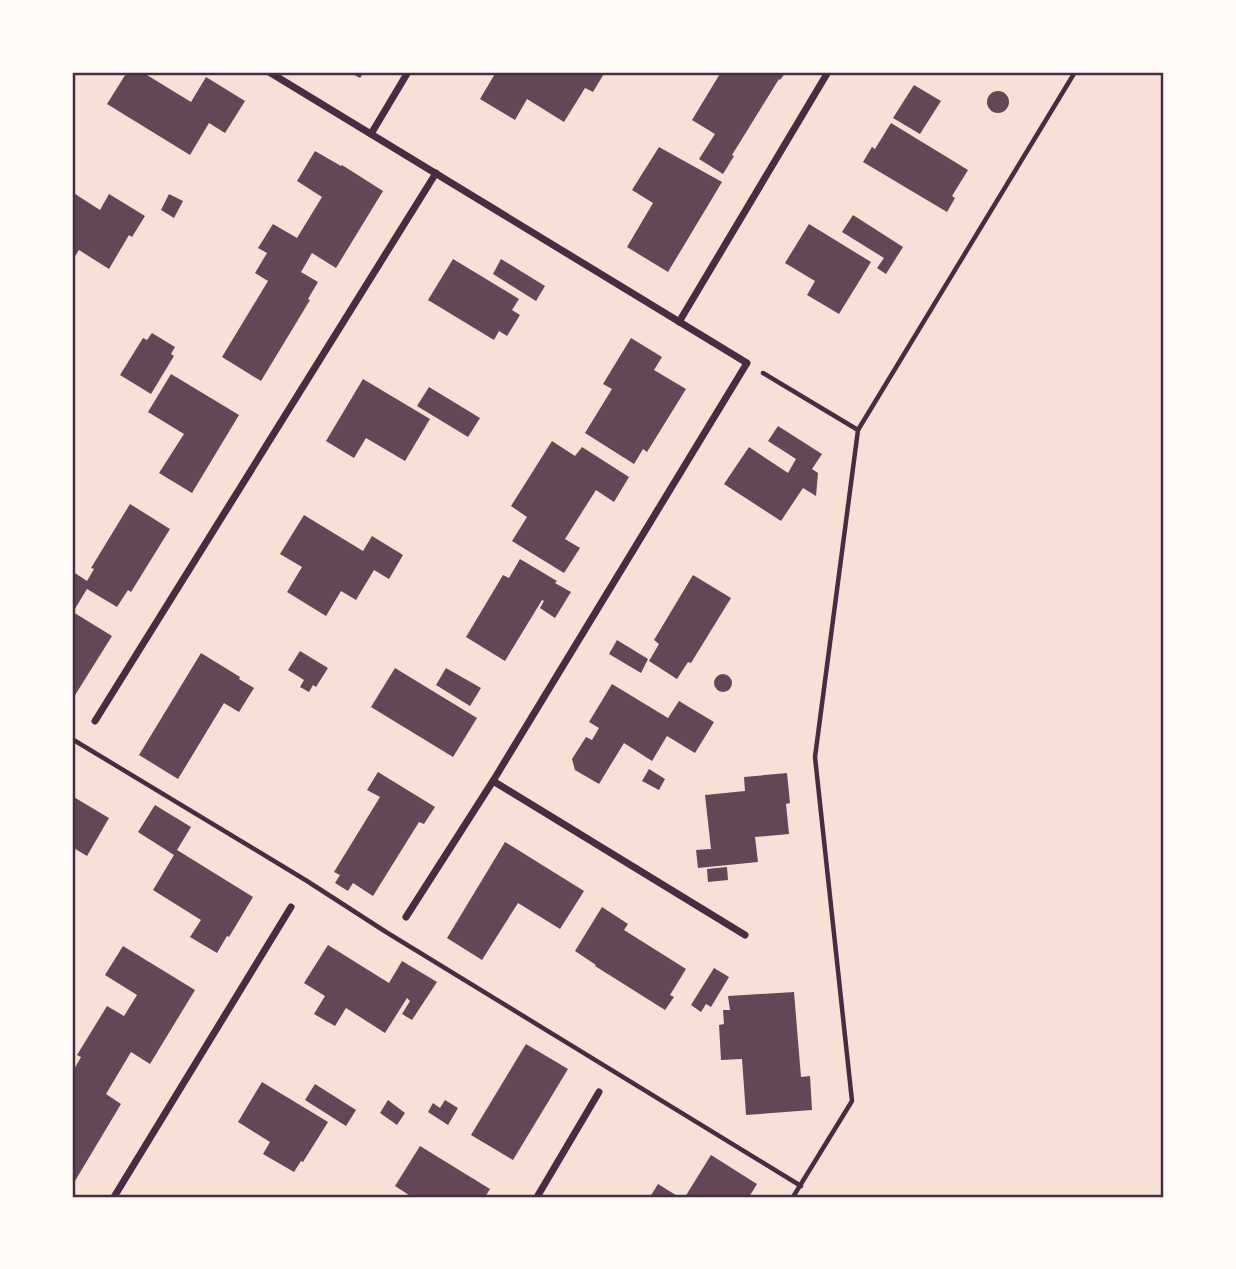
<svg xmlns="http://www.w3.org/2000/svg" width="1236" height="1269" viewBox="0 0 1236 1269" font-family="'Alegreya Sans',sans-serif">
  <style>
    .building { fill: #644757 }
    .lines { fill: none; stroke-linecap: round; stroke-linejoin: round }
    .path { stroke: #4a2c40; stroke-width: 4.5 }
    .minor { stroke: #4a2c40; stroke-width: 7 }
    .neatline { fill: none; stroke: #4a2c40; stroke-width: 2.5 }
  </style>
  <rect width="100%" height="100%" fill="#f7e1d7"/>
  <g class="building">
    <polygon points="127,72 142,72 191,102 206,77 245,101 225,133 209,123 190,155 107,104"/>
    <polygon points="349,72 364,72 360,78"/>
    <polygon points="496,72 605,72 593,92 585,88 564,122 527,99 515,120 480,99"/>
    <polygon points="721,72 749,72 752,73 753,72 786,72 780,80 779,79 732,155 734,156 723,174 699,159 715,134 692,120"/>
    <polygon points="914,85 941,101 920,134 893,118"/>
    <circle cx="998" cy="102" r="11"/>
    <polygon points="891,123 968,170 952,196 955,198 947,212 863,162 872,147 875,149"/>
    <polygon points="659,147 722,182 668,272 627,247 653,203 632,190"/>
    <polygon points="315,151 341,166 342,165 383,191 336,268 312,253 301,272 318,282 308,299 310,300 261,381 222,357 268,281 255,273 267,253 258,248 273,224 297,238 322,197 297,181"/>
    <polygon points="72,192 100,210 109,194 145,216 132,237 129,235 109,269 79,250 72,261"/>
    <polygon points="169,194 183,201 174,218 161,210"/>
    <polygon points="853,215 903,247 886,274 877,268 884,258 842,232"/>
    <polygon points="809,224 871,262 839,314 807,295 815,281 785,263"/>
    <polygon points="453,259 519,299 512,310 520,315 507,336 499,331 494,340 428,300"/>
    <polygon points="501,259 545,286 536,301 493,274"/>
    <polygon points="152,333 175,347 171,354 174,356 151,394 120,375 143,338 147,340"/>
    <polygon points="631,338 662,357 654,370 686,389 647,452 643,449 634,464 585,433 612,389 603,384"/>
    <polygon points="171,374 239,415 192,493 159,473 184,434 148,412"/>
    <polygon points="363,379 430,419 405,461 366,438 354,458 326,441"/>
    <polygon points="429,387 480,418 468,437 417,406"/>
    <polygon points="778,426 822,454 812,469 818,473 816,496 803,488 781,521 724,484 749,447 788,473 796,459 768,441"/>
    <polygon points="552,441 575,456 582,447 629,477 614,502 596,490 565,539 580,548 564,573 512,541 527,517 511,506"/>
    <polygon points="130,504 170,529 131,592 128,590 117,607 87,589 73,612 112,636 72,700 72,571 87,581 94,569 91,568"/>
    <polygon points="304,515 363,551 372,536 403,555 389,579 374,570 356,600 341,591 326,616 287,592 302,567 280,554"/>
    <polygon points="520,559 557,581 555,583 571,592 555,618 540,608 544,601 542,600 505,661 466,637 503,575 509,578"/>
    <polygon points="693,575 731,598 691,663 688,662 677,679 649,661 659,644 654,640"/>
    <polygon points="617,640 648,659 641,673 609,654"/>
    <polygon points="300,651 328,668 316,687 313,685 309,692 300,687 304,680 288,670"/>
    <polygon points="201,653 240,677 239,679 254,688 239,712 224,703 178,779 139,755"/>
    <polygon points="395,668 477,718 453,757 371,707"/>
    <polygon points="446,668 481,688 470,706 436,685"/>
    <circle cx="723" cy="683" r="9"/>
    <polygon points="612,684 668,718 679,701 714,722 695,753 667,736 652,761 624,743 599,784 575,770 572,759 586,737 592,740 599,728 589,722"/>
    <polygon points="649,769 665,779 659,790 642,781"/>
    <polygon points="378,772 435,807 424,824 419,822 373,896 353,883 348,891 335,883 340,875 334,872 380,797 367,790"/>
    <polygon points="787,773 790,803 786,804 789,834 755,837 758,862 698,868 696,850 711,849 705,795 745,791 744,777"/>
    <polygon points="72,796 109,818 87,856 72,847"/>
    <polygon points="155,805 191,827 177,850 253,897 229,937 227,936 217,953 190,937 201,920 153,890 174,855 138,832"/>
    <polygon points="505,842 584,891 560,929 518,903 482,960 447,938"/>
    <polygon points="727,867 728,880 708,882 707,869"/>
    <polygon points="602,907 628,924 624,930 686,969 670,995 674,997 665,1010 595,966 596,965 575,951"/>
    <polygon points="328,945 389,983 402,961 437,982 412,1020 402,1014 410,1001 407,998 385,1033 346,1008 335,1026 314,1014 325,996 304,983"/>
    <polygon points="123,946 195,990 150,1064 131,1052 106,1094 121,1104 72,1186 72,1073 81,1057 77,1055 107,1006 124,1016 137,995 105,975"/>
    <polygon points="714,968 729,977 711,1007 706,1004 701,1012 691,1005"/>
    <polygon points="794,992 801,1077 810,1076 812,1110 746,1115 742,1059 721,1060 719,1025 724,1024 723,1010 730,1010 728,996"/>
    <polygon points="526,1044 568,1069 513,1160 471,1135"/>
    <polygon points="262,1082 328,1122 303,1162 301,1161 294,1172 263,1154 270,1142 238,1122"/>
    <polygon points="315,1084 356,1110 346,1126 305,1100"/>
    <polygon points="388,1100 405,1113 397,1125 380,1113"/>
    <polygon points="445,1100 458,1108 448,1125 428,1112 433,1103 440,1108"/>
    <polygon points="420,1146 490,1189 485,1197 412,1197 395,1186"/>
    <polygon points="711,1155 757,1184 749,1197 685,1197"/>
    <polygon points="658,1184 679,1197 650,1197"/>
  </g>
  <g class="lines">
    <g class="path">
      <polyline points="763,373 858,430"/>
      <polyline points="72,739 307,881 386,932 801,1186"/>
      <polyline points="793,1197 852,1101 815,757 858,430 1075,72"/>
    </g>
    <g class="minor">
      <polyline points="269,72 747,363 493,781 406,917"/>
      <polyline points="72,73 73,72"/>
      <polyline points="371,134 408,72"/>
      <polyline points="679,322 828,72"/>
      <polyline points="95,721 436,173"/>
      <polyline points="493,781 745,935"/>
      <polyline points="114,1197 291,907"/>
      <polyline points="537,1197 599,1092"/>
    </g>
  </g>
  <rect width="1236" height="1269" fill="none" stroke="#fffaf5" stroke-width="147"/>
  <rect x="74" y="74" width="1088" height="1122" class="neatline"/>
</svg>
